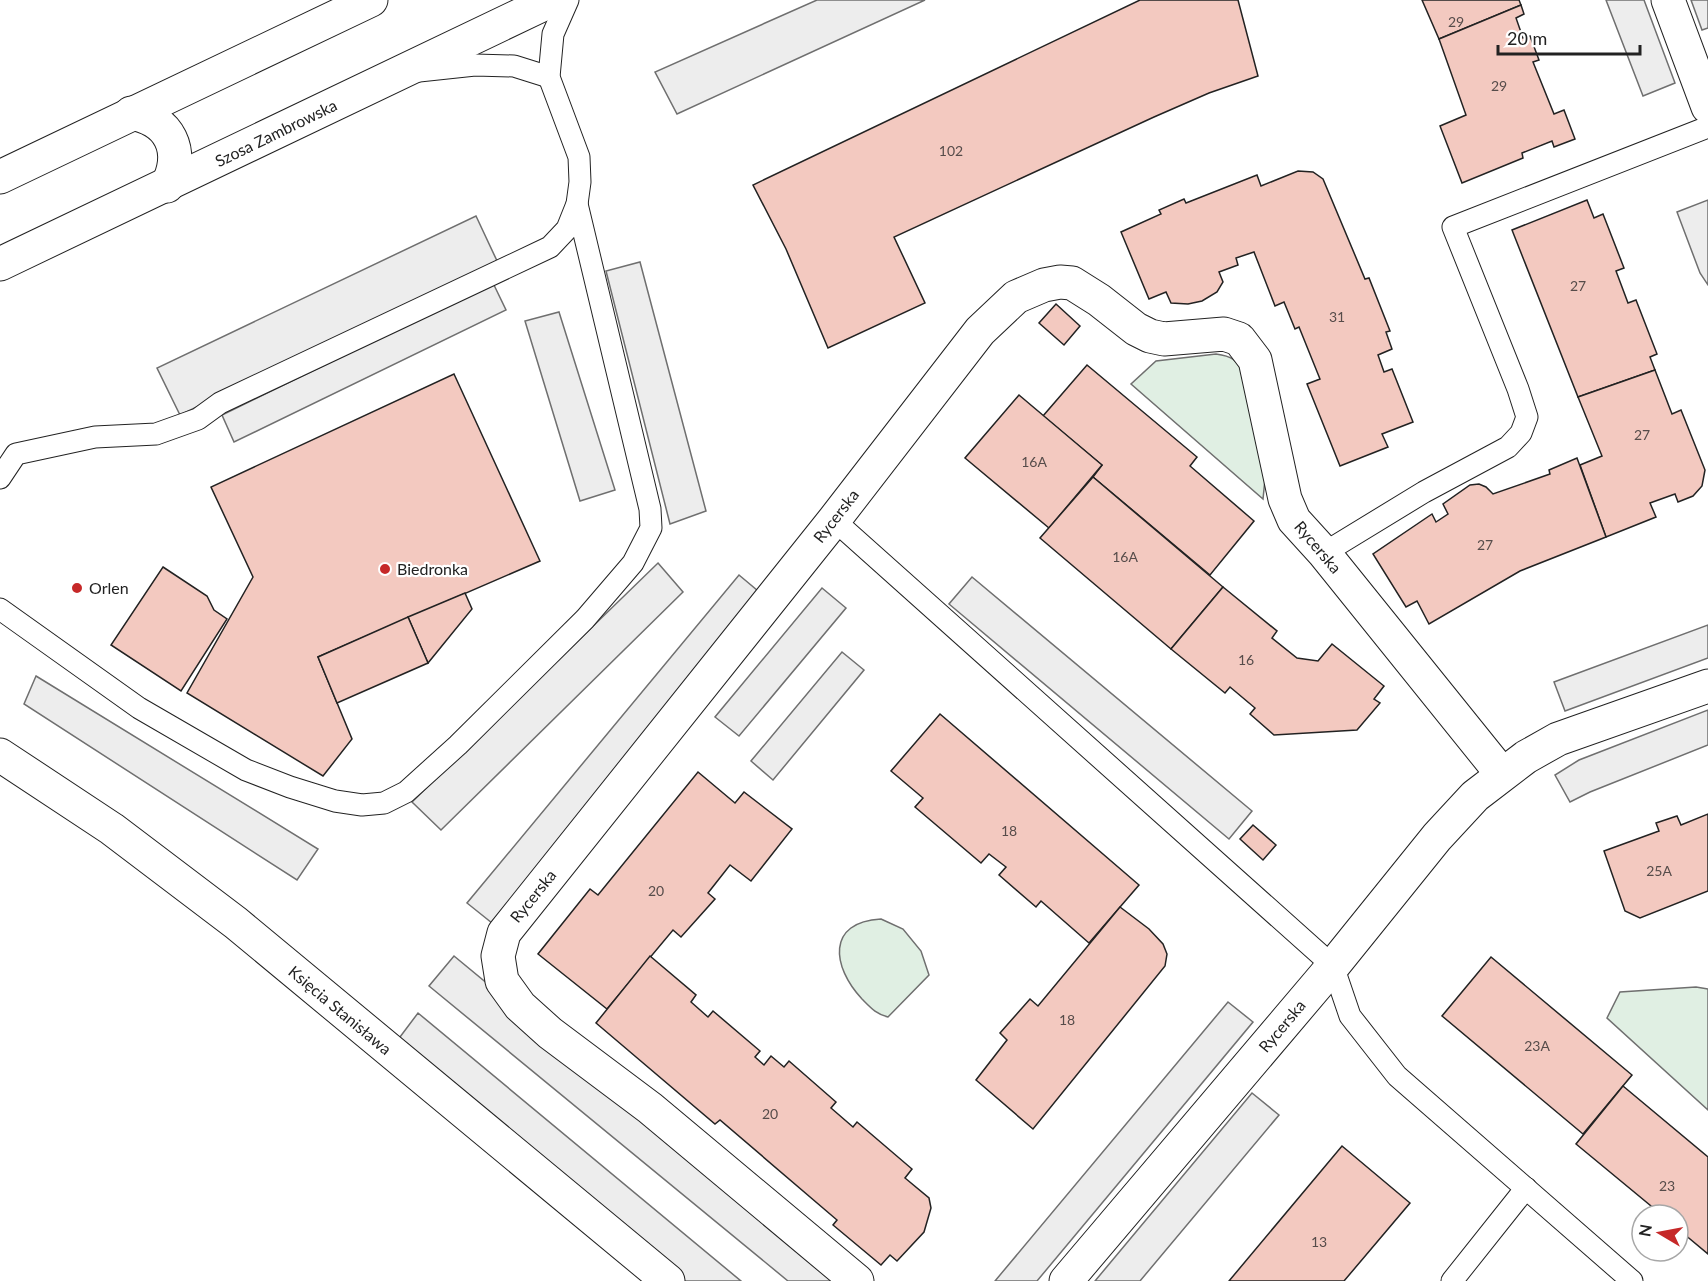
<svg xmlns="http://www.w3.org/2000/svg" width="1708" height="1281" viewBox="0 0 1708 1281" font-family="Lato,sans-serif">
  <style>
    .green { fill: #e0efe3; stroke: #6f6f6f; stroke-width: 1.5 }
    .parking { fill: #ededed; stroke: #6f6f6f; stroke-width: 1.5 }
    .building { fill: #f3c9c0; stroke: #222; stroke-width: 1.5 }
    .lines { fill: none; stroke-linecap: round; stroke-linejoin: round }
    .lane-casing { stroke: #222; stroke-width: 23 }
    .street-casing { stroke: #222; stroke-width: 35 }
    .secondary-casing { stroke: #222; stroke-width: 35 }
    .lane { stroke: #fff; stroke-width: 21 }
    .street { stroke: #fff; stroke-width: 33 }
    .secondary { stroke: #fff; stroke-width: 33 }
    .poi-dot { fill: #c62828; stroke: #fff; stroke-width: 2 }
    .labels { text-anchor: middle; stroke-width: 4.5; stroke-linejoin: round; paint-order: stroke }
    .number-label { font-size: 14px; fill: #564c4a }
    .street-label { font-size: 16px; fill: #222; stroke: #fff }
    .poi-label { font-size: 16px; fill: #222; stroke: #fff; text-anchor: start }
  </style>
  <rect width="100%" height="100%" fill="#fff"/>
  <g class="green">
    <path d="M1216,354C1232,356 1237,360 1243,374L1265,479L1263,499L1131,384L1156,361Z"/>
    <path d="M881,919L903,929L921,951L929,975L888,1017C876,1014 871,1008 862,999C832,967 826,922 881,919Z"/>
    <polygon points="1696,987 1708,989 1708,1110 1607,1018 1620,992"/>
  </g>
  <g class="parking">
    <polygon points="817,0 925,0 677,114 655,72"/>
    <polygon points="1606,0 1644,0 1675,83 1643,96"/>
    <polygon points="1691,0 1708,0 1708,28 1702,30"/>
    <polygon points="1708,200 1708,285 1700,273 1677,212"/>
    <polygon points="476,216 498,263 180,415 157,368"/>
    <polygon points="640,262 706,511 670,524 606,271"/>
    <polygon points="493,283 506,310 234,442 222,415"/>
    <polygon points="559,312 615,490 580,501 525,321"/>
    <polygon points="658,563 683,592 441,830 412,802"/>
    <polygon points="739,575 764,596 492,923 467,903"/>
    <polygon points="972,577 1252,811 1229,839 949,604"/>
    <polygon points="822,588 846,608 739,736 715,717"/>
    <polygon points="1708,625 1708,658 1565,711 1554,682"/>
    <polygon points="842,652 864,670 773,780 751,761"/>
    <polygon points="36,676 318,849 297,880 24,704"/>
    <polygon points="1708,710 1708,745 1590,792 1570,802 1555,775 1579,760"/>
    <polygon points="454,956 848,1281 788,1281 429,986"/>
    <polygon points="1228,1002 1253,1022 1037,1281 995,1281"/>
    <polygon points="418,1013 741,1281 677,1281 394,1045"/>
    <polygon points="1252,1093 1279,1115 1140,1281 1095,1281"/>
  </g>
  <g class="building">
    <polygon points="1140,0 1238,0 1258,76 1209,93 1154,117 894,237 925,303 828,348 786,249 753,185"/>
    <polygon points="1422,0 1519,0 1521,5 1439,39"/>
    <polygon points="1521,5 1524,14 1516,18 1523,38 1530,36 1539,60 1533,62 1554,114 1564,110 1575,139 1554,147 1552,141 1522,153 1523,158 1462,183 1440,126 1466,115 1439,39"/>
    <polygon points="1298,171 1313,172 1323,179 1365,279 1369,278 1390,331 1386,332 1392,349 1378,355 1384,372 1392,369 1413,422 1382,434 1388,447 1340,466 1307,384 1320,379 1299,327 1295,329 1284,302 1275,306 1254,252 1236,258 1238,265 1219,272 1223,282 1217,292 1202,301 1188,304 1171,303 1166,292 1149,299 1121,232 1161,214 1159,210 1184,199 1186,203 1257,175 1261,186"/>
    <polygon points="1587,200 1594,218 1603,214 1624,268 1616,271 1628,303 1636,300 1657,354 1650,357 1655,370 1578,397 1512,230"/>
    <polygon points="1056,304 1080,326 1064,345 1039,323"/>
    <polygon points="1087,365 1197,457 1190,466 1254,521 1210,575 1093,477 1102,465 1043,416"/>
    <polygon points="1655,370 1672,414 1681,410 1705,470 1702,486 1693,496 1678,502 1675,494 1650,503 1656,517 1606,537 1580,465 1602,456 1578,397"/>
    <polygon points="454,374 540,561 318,657 352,739 323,776 187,693 253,577 211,487"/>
    <polygon points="1019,395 1102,465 1049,528 965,458"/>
    <polygon points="1577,458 1606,537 1520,571 1429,624 1417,601 1406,607 1373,554 1432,514 1436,522 1448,514 1443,504 1470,485 1479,484 1486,487 1493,494 1550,474 1549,470"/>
    <polygon points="1093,477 1223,587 1171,649 1040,538"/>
    <polygon points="163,567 207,596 214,610 227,619 181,691 111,645"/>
    <polygon points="1223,587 1277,631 1272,638 1297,658 1318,661 1332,644 1384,686 1374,699 1380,703 1357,730 1274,735 1250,714 1255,708 1230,687 1225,693 1171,649"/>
    <polygon points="465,593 472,609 428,663 408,617"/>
    <polygon points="408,617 428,663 337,703 318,657"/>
    <polygon points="940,714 1139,885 1089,943 1041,901 1036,907 999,875 1006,867 989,854 981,863 915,807 923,798 891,771"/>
    <polygon points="698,772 735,803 744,792 792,829 751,881 730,865 708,893 715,899 681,937 673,930 607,1009 538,954 590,889 598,895"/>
    <polygon points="1708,814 1708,891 1640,918 1625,911 1604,851 1659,831 1656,823 1677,816 1681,825"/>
    <polygon points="1253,825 1276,845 1263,860 1240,839"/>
    <polygon points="1120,907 1149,929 1163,944 1167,954 1165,966 1033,1129 976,1080 1007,1040 1000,1033 1030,999 1038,1006"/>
    <polygon points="650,956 696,995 691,1002 708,1017 713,1011 760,1051 755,1057 764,1065 771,1056 784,1067 789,1061 836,1102 831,1108 853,1127 857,1122 912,1169 905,1178 929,1198 931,1208 924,1232 897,1261 890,1255 881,1265 833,1225 837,1220 720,1120 715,1124 596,1023"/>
    <polygon points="1491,957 1632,1075 1583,1134 1442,1016"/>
    <polygon points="1623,1086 1708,1157 1708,1254 1678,1229 1678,1215 1662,1215 1576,1144"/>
    <polygon points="1342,1146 1410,1203 1344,1281 1229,1281"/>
  </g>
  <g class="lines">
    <defs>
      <g id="lane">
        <polyline points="419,71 475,65 514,66 549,77"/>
        <polyline points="0,478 16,454 95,437 156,434 198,419 220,403 550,247 567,229 577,204 580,182 579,157 549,77 553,34 568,0"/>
        <polyline points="834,520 1333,966 1350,1016 1397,1076 1632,1281"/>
        <polyline points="1324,553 1424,492 1508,447 1521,433 1527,417 1518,389 1453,227 1708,127"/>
        <polyline points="0,609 139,708 246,770 290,787 335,801 362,805 384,803 406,792 458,745 585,619 633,563 651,528 650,509 577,204"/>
        <polyline points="1452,1281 1526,1188"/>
      </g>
      <g id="street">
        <polyline points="1668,0 1708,107"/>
        <polyline points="0,755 112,829 236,923 668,1281"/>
        <polyline points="857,1281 650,1108 550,1033 520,1006 502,981 498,956 504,933 834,520 980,331 1016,297 1044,285 1060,282 1072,283 1099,300 1136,329 1150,336 1164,339 1224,334 1239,339 1255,360 1285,499 1294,520 1324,553 1502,774"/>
        <polyline points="1066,1281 1333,966 1437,837 1475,796 1526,757 1558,739 1708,686"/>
      </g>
      <g id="secondary">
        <path d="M131,113C170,120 185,150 167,186"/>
        <polyline points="0,177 371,0"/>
        <polyline points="0,264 552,0"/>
      </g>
    </defs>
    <use href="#lane" class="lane-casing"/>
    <use href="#street" class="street-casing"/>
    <use href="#secondary" class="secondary-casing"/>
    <use href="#lane" class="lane"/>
    <use href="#street" class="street"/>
    <use href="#secondary" class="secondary"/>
  </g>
  <g class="poi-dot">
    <circle cx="385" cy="569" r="6"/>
    <circle cx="77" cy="588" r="6"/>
  </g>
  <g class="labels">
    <g class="number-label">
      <text x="1456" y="27">29</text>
      <text x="1499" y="91">29</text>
      <text x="951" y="156">102</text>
      <text x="1578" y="291">27</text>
      <text x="1337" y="322">31</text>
      <text x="1642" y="440">27</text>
      <text x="1034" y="467">16A</text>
      <text x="1485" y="550">27</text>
      <text x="1125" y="562">16A</text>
      <text x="1246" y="665">16</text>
      <text x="1009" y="836">18</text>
      <text x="1659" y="876">25A</text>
      <text x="656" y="896">20</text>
      <text x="1067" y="1025">18</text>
      <text x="1537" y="1051">23A</text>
      <text x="770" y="1119">20</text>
      <text x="1667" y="1191">23</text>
      <text x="1319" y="1247">13</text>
    </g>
    <g class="street-label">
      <text transform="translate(276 133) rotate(-26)" y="6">Szosa Zambrowska</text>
      <text transform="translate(836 516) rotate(-52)" y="6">Rycerska</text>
      <text transform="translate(1318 547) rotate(50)" y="6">Rycerska</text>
      <text transform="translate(533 896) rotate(-51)" y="6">Rycerska</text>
      <text transform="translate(340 1010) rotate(40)" y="6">Księcia Stanisława</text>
      <text transform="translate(1282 1026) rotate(-50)" y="6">Rycerska</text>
    </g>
    <g class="poi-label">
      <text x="397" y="575">Biedronka</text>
      <text x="89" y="594">Orlen</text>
    </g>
  </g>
  <g transform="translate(1660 1233) rotate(280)"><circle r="28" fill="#ffffff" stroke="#a7a7a7" stroke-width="1.5"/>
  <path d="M0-4.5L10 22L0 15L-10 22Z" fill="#c62828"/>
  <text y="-9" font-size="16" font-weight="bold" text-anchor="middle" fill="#222222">N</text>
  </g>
  <path d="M1498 45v9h142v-9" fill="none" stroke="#222222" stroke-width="3"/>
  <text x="1507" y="45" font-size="18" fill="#222222" stroke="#ffffff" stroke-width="4.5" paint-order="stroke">20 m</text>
</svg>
